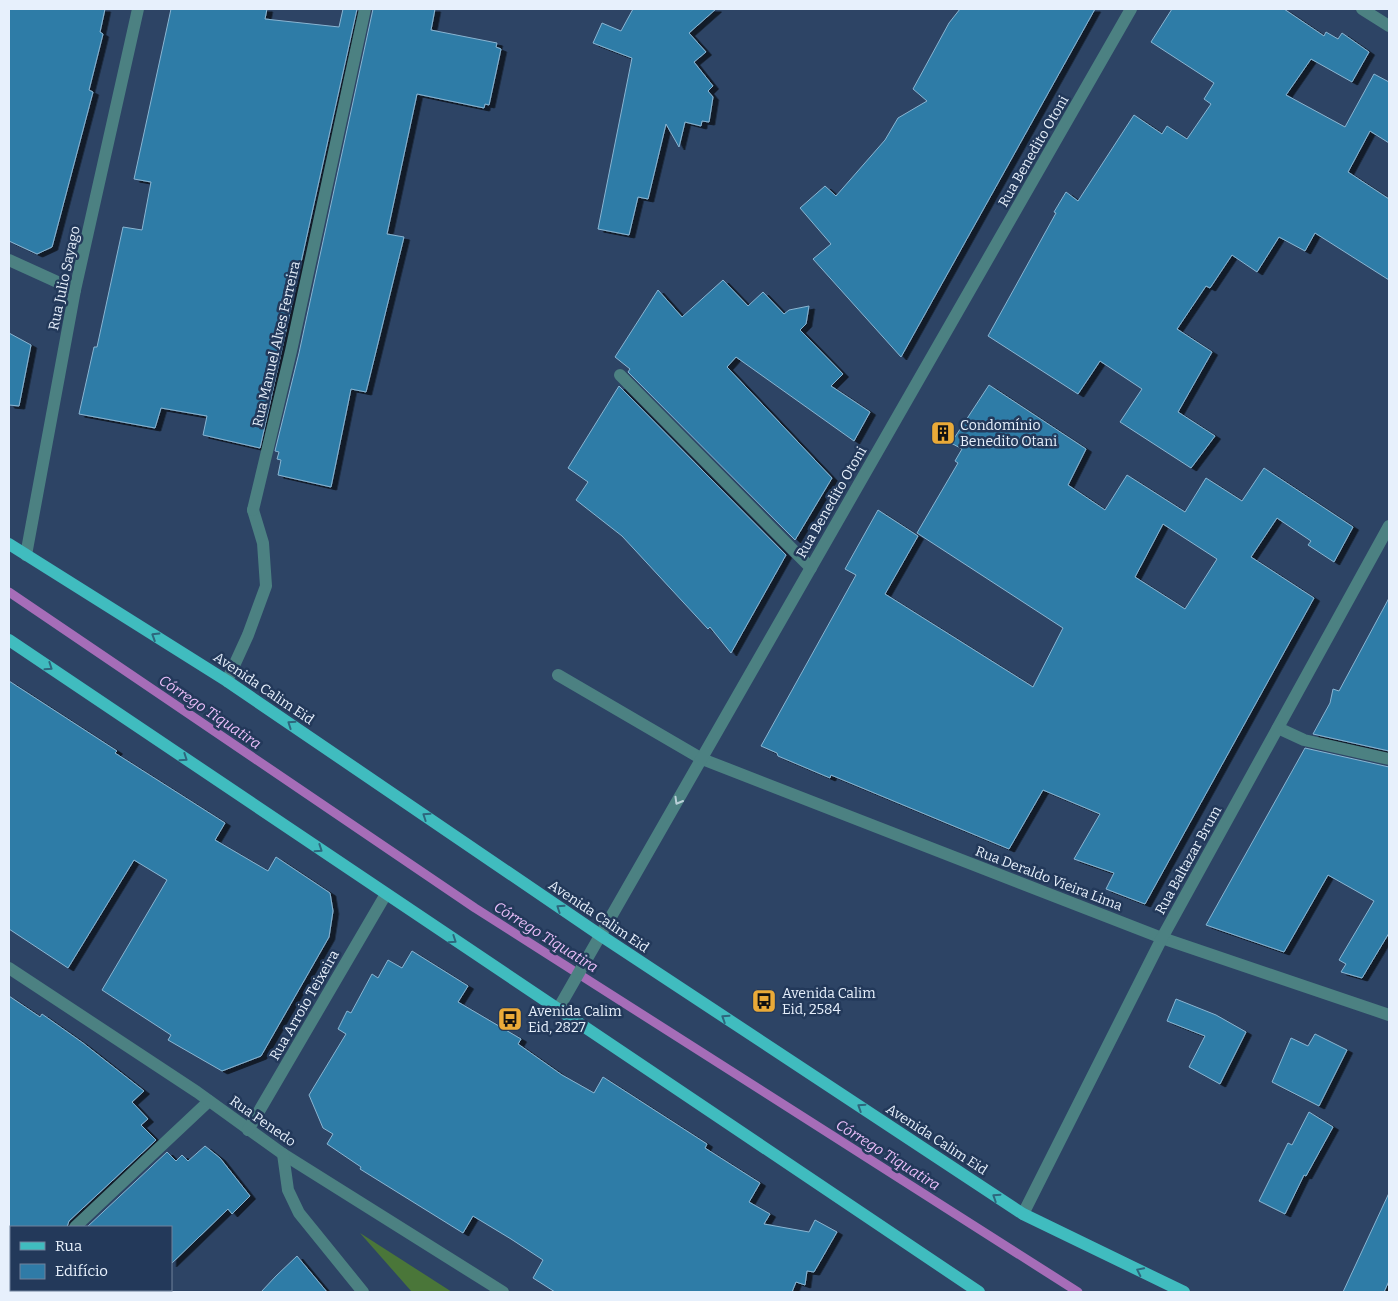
<svg xmlns="http://www.w3.org/2000/svg" width="1398" height="1301" viewBox="0 0 1398 1301" font-family="Bitter,serif">
  <style>
    .green { fill: #4a7639 }
    .lines { fill: none; stroke-linecap: round; stroke-linejoin: round }
    .stream { stroke: #a66db8; stroke-width: 9 }
    .building { fill: #2f7ba7; stroke: #89b5d2; fill-rule: evenodd; filter: url(#shadow) }
    .service { stroke: #4c8182; stroke-width: 12 }
    .minor { stroke: #4c8182; stroke-width: 12 }
    .primary { stroke: #40bcbf; stroke-width: 12 }
    .oneway { stroke: #2d677d }
    .oneway2 { stroke: #b8cfd7 }
    .labels { text-anchor: middle; stroke-width: 5; stroke-linejoin: round; paint-order: stroke }
    .street-label { font-size: 14px; fill: #e7f0fc; stroke: #23395a }
    .poi-label { font-size: 14px; fill: #e7f0fc; stroke: #23395a; text-anchor: start }
    .water-label { font-size: 15px; font-style: italic; fill: #ebbffa; stroke: #23395a }
  </style>
  <defs>
    <filter id="shadow"><feDropShadow dx="5.5" dy="3" stdDeviation="0" flood-color="#0009"/></filter>
  </defs>
  <rect width="100%" height="100%" fill="#2d4465"/>
  <polygon class="green" points="360,1233 452,1292 412,1292"/>
  <g class="lines">
    <polyline class="stream" points="9,592 475,908 1078,1292"/>
  </g>
  <g class="building">
    <polygon points="9,9 105,9 100,32 103,34 89,90 93,92 52,247 37,254 9,241"/>
    <polygon points="171,9 267,9 265,19 339,27 343,9 357,9 260,448 203,435 207,416 161,408 155,428 79,414 94,347 97,347 123,227 142,230 151,182 134,179"/>
    <polygon points="373,9 435,9 431,30 497,43 496,47 501,49 489,105 485,104 484,108 417,94 387,234 404,237 366,392 351,389 331,487 278,475 281,460 277,459 279,452 275,451 299,353"/>
    <polygon points="633,9 716,9 689,33 706,52 694,62 713,86 708,91 713,97 709,122 702,121 701,126 685,122 679,147 666,124 648,199 638,197 629,235 598,229 632,58 593,43 602,23 621,31"/>
    <polygon points="960,9 1095,9 901,357 813,259 831,244 800,208 825,186 836,196 885,140 898,118 927,101 913,89 949,23"/>
    <polygon points="1172,9 1284,9 1324,36 1326,32 1338,39 1342,33 1369,52 1352,82 1311,59 1286,95 1345,127 1374,74 1389,82 1389,143 1370,131 1348,172 1389,199 1389,280 1315,233 1305,251 1279,237 1257,272 1232,255 1210,288 1206,286 1177,329 1212,352 1178,412 1215,436 1191,468 1120,422 1142,389 1100,361 1078,394 988,336 1056,213 1054,212 1066,192 1078,201 1134,115 1162,134 1167,126 1187,139 1211,104 1204,99 1214,83 1151,42"/>
    <polygon points="723,280 748,306 763,292 784,314 789,310 809,306 806,324 800,330 843,374 831,386 870,412 854,441 736,357 727,367 832,478 795,540 628,372 630,369 615,357 658,290 682,317"/>
    <polygon points="9,333 31,345 19,406 9,405"/>
    <path d="M989,385L1086,449L1068,485L1105,510L1127,475L1185,512L1206,478L1242,501L1264,468L1353,527L1334,562L1308,545L1311,541L1277,518L1251,557L1314,598L1145,904L1106,889L1114,873L1074,859L1100,814L1043,790L1009,849L831,775L830,778L778,756L777,753L761,746L856,575L845,569L878,510L918,536L885,594L1033,687L1063,628L917,533L958,463L955,461L962,449L951,443ZM1163,524L1217,559L1185,609L1135,577Z"/>
    <polygon points="619,386 786,555 731,653 710,627 708,629 622,536 576,500 588,482 568,468"/>
    <polygon points="1389,598 1389,751 1313,734 1330,703 1333,689 1339,691"/>
    <polygon points="9,681 117,751 115,753 225,823 215,840 268,871 276,857 330,893 333,911 329,937 261,1056 222,1071 168,1040 171,1035 102,990 167,880 134,860 68,968 9,929"/>
    <polygon points="1305,748 1389,767 1389,933 1362,978 1341,972 1346,964 1339,960 1374,901 1328,875 1284,952 1206,925"/>
    <polygon points="412,951 468,986 458,1002 521,1039 518,1044 562,1075 594,1093 603,1077 707,1144 705,1148 760,1183 749,1202 770,1214 764,1224 809,1232 815,1220 837,1232 814,1272 807,1271 805,1285 796,1282 792,1292 555,1292 533,1278 543,1260 511,1239 473,1216 463,1233 360,1169 361,1167 327,1144 333,1134 323,1128 309,1095 346,1034 338,1029 347,1011 351,1013 372,974 378,978 388,960 402,968"/>
    <polygon points="9,996 40,1017 42,1014 83,1043 144,1091 132,1102 148,1119 141,1125 156,1140 69,1221 67,1227 9,1227"/>
    <polygon points="1176,999 1216,1015 1246,1032 1220,1084 1189,1067 1205,1036 1167,1021"/>
    <polygon points="1315,1034 1347,1050 1319,1106 1272,1082 1291,1038 1308,1046"/>
    <polygon points="1309,1112 1333,1127 1306,1176 1304,1175 1285,1214 1259,1201 1288,1143 1292,1145"/>
    <polygon points="205,1146 220,1158 250,1196 232,1214 228,1209 171,1264 171,1227 87,1227 167,1152 176,1161 182,1155 188,1161"/>
    <polygon points="1389,1193 1389,1281 1384,1292 1343,1292"/>
    <polygon points="297,1256 327,1292 261,1292 276,1276"/>
  </g>
  <g class="lines">
    <g class="service">
      <polyline points="558,675 702,759"/>
      <polyline points="227,681 248,635 266,586 263,543 253,510"/>
      <polyline points="1278,728 1304,740 1389,759"/>
      <polyline points="75,1227 209,1101"/>
    </g>
    <g class="minor">
      <polyline points="1362,9 1389,26"/>
      <polyline points="9,260 75,290"/>
      <polyline points="620,375 811,568"/>
      <polyline points="253,510 291,351 365,9"/>
      <polyline points="26,555 75,290 138,9"/>
      <polyline points="702,759 1162,938 1389,1015"/>
      <polyline points="9,968 197,1092 283,1154 503,1292"/>
      <polyline points="557,1011 1131,9"/>
      <polyline points="248,1130 386,894"/>
      <polyline points="283,1154 288,1190 299,1213 363,1292"/>
      <polyline points="1023,1214 1162,938 1389,526"/>
      <polyline points="9,1290 11,1292"/>
    </g>
    <g class="primary">
      <polyline points="9,544 227,681 600,935 1023,1214 1184,1292"/>
      <polyline points="9,640 979,1292"/>
    </g>
  </g>
  <defs><path id="oneway-chevron" d="M-2-3.5L2.5 0L-2 3.5" fill="none" stroke-width="1.6" stroke-linecap="round" stroke-linejoin="round" transform="scale(1.25)"/></defs>
  <g class="oneway">
    <use href="#oneway-chevron" transform="translate(155 636) rotate(-148)"/>
    <use href="#oneway-chevron" transform="translate(49 667) rotate(34)"/>
    <use href="#oneway-chevron" transform="translate(291 724) rotate(-146)"/>
    <use href="#oneway-chevron" transform="translate(184 758) rotate(34)"/>
    <use href="#oneway-chevron" transform="translate(426 816) rotate(-146)"/>
    <use href="#oneway-chevron" transform="translate(319 849) rotate(34)"/>
    <use href="#oneway-chevron" transform="translate(560 908) rotate(-146)"/>
    <use href="#oneway-chevron" transform="translate(453 940) rotate(34)"/>
    <use href="#oneway-chevron" transform="translate(725 1018) rotate(-147)"/>
    <use href="#oneway-chevron" transform="translate(861 1107) rotate(-147)"/>
    <use href="#oneway-chevron" transform="translate(996 1197) rotate(-147)"/>
    <use href="#oneway-chevron" transform="translate(1140 1271) rotate(-154)"/>
  </g>
  <use class="oneway2" href="#oneway-chevron" transform="translate(678 801) rotate(120)"/>
  <defs>
    <symbol id="building-square" viewBox="-11 -11 22 22"><rect x="-9" y="-9" width="18" height="18" rx="4" fill="#eaaa38" stroke="#23395a"/><path d="M-4-6H4V6H1V3H-1V6H-4ZM-2.5-4.3h1.7v1.8h-1.7ZM.8-4.3h1.7v1.8H.8ZM-2.5-1h1.7V.8h-1.7ZM.8-1h1.7V.8H.8Z" fill="#111"/></symbol>
    <symbol id="bus-square" viewBox="-11 -11 22 22"><rect x="-9" y="-9" width="18" height="18" rx="4" fill="#eaaa38" stroke="#23395a"/><path d="M-5-6H5V4H4V6H2V4H-2V6H-4V4H-5ZM-3.5-4V0h7V-4ZM-3.5 1.2v1.5H-2V1.2ZM2 1.2v1.5H3.5V1.2Z" fill="#111"/></symbol>
  </defs>
  <g fill-rule="evenodd">
    <use href="#building-square" x="929" y="419" width="28" height="28"/>
    <use href="#bus-square" x="750" y="987" width="28" height="28"/>
    <use href="#bus-square" x="496" y="1005" width="28" height="28"/>
  </g>
  <g class="labels">
    <g class="street-label">
      <text transform="translate(1033 151) rotate(-60)" y="5">Rua Benedito Otoni</text>
      <text transform="translate(64 278) rotate(-78)" y="5">Rua Julio Sayago</text>
      <text transform="translate(276 344) rotate(-77)" y="5">Rua Manuel Alves Ferreira</text>
      <text transform="translate(831 502) rotate(-60)" y="5">Rua Benedito Otoni</text>
      <text transform="translate(264 688) rotate(34)" y="5">Avenida Calim Eid</text>
      <text transform="translate(1188 860) rotate(-61)" y="5">Rua Baltazar Brum</text>
      <text transform="translate(1049 878) rotate(21)" y="5">Rua Deraldo Vieira Lima</text>
      <text transform="translate(599 916) rotate(34)" y="5">Avenida Calim Eid</text>
      <text transform="translate(304 1005) rotate(-60)" y="5">Rua Arroio Teixeira</text>
      <text transform="translate(263 1121) rotate(35)" y="5">Rua Penedo</text>
      <text transform="translate(937 1139) rotate(33)" y="5">Avenida Calim Eid</text>
    </g>
    <g class="poi-label">
      <text x="960" y="430">Condomínio<tspan x="960" dy="16">Benedito Otani</tspan></text>
      <text x="782" y="998">Avenida Calim<tspan x="782" dy="16">Eid, 2584</tspan></text>
      <text x="528" y="1016">Avenida Calim<tspan x="528" dy="16">Eid, 2827</tspan></text>
    </g>
    <g class="water-label">
      <text transform="translate(210 712) rotate(34)" y="5">Córrego Tiquatira</text>
      <text transform="translate(546 937) rotate(32)" y="5">Córrego Tiquatira</text>
      <text transform="translate(888 1155) rotate(32)" y="5">Córrego Tiquatira</text>
    </g>
  </g>
  <rect width="1398" height="1301" fill="none" stroke="#e7f0fc" stroke-width="20"/>
  <rect x="10" y="1226" width="162" height="65" fill="#23395a" stroke="#71829b"/>
  <rect x="20" y="1242" width="25" height="8" fill="#40bcbf" stroke="#71829b"/>
  <text x="55" y="1251" font-size="15" fill="#e7f0fc">Rua</text>
  <rect x="20" y="1264" width="25" height="15" fill="#2f7ba7" stroke="#71829b"/>
  <text x="55" y="1276" font-size="15" fill="#e7f0fc">Edifício</text>
</svg>
